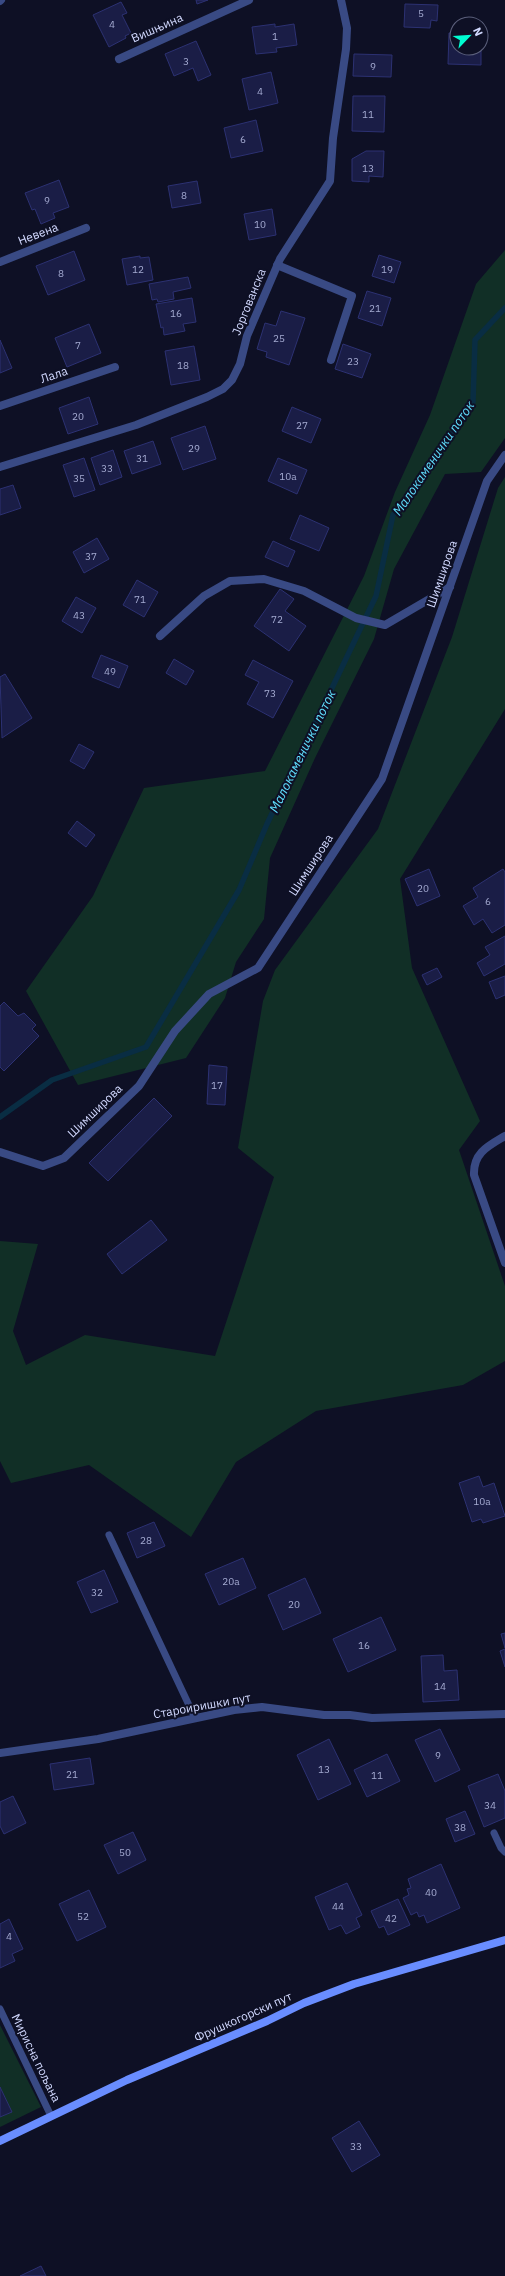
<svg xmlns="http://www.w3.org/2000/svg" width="505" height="2276" viewBox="0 0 505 2276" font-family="'IBM Plex Sans',sans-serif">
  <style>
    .green { fill: #112f26 }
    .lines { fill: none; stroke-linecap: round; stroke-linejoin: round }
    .stream { stroke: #092d43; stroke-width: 5.5 }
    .building { fill: #1a1d46; stroke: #2c3172 }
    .lane { stroke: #394a84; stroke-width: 7 }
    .street { stroke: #394a84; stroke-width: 8 }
    .secondary { stroke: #698dff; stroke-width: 8 }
    .labels { text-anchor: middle; stroke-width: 4; stroke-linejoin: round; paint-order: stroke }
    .number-label { font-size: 10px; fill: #a4aad1 }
    .street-label { font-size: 12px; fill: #d2d9ff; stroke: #0e1025 }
    .water-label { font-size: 13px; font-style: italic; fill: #60e0ff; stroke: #0e1025 }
  </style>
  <rect width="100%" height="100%" fill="#0e1025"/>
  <g class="green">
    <polygon points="505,250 505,438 481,472 445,474 394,569 374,639 315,758 270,858 264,919 236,962 225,998 186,1058 78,1085 26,991 93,896 144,788 265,771 364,576 395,492 430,415 476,284"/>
    <polygon points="505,477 505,709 400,879 412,968 480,1121 459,1150 505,1286 505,1361 463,1385 316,1411 236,1462 191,1537 89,1465 11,1483 0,1461 0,1241 38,1244 13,1331 26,1365 85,1335 215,1356 274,1177 238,1148 263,1001 275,970 378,829 452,637 498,488"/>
    <polygon points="0,2025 41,2107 0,2127"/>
  </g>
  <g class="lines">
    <polyline class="stream" points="0,1117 52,1080 146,1047 239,890 267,824 376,596 393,515 421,480 473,402 475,340 505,308"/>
  </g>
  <g class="building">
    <polygon points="196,0 208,0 197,4"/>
    <polygon points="121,2 127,13 122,15 131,33 125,36 126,38 109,47 93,15"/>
    <polygon points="405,4 438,5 437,21 431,20 430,28 404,27"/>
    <polygon points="275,24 275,27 294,24 297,45 276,48 277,52 256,54 252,27"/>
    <polygon points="449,33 457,33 457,48 481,48 481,45 481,65 448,64"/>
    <polygon points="196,41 211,75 198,81 193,68 174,76 165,54"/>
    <polygon points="354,54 392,55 391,77 353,76"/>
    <polygon points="271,72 278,103 249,110 242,79"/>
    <polygon points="353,96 385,96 384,132 352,131"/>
    <polygon points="256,120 263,151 231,158 224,128"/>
    <polygon points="366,151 384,151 383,177 369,176 369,182 352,181 352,159"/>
    <polygon points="59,180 69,207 53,213 55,218 41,224 35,209 32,210 25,193"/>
    <polygon points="197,181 201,203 172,208 168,186"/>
    <polygon points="272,209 276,235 249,240 244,214"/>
    <polygon points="74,251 85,280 48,295 36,266"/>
    <polygon points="379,255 401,262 394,283 372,276"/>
    <polygon points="140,256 140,258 149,257 153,280 127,285 122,259"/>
    <polygon points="188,277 191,288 173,292 174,299 158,302 157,299 152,300 149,284"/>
    <polygon points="367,291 391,298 382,326 358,318"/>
    <polygon points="192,298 196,322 183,324 185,331 164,335 163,327 161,328 156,304"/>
    <polygon points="281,311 305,318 289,365 266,357 267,352 257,349 265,323 276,326"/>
    <polygon points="89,324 101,353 67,367 55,338"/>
    <polygon points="0,340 12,368 0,373"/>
    <polygon points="343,344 371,354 362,378 335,369"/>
    <polygon points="194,346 200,380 171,385 165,351"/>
    <polygon points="89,397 98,424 68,434 59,408"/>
    <polygon points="292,407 321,419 311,443 282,431"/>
    <polygon points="205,426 216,459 183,470 171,438"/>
    <polygon points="153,441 161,464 132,474 124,451"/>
    <polygon points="113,450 122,477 100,485 91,458"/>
    <polygon points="84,458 95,490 74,497 63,465"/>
    <polygon points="278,458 307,470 297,494 268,481"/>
    <polygon points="13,485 21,508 0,515 0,489"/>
    <polygon points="300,515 329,528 319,551 290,539"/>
    <polygon points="97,538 109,559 84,573 73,552"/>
    <polygon points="273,541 295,551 288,567 265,557"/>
    <polygon points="137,580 158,592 144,617 123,605"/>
    <polygon points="280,589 294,599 285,611 306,626 289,651 254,626"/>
    <polygon points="76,597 96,608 82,633 62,621"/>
    <polygon points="101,655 128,666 119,688 92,677"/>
    <polygon points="174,659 194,671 186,685 166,673"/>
    <polygon points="253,660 293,681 273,718 247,704 259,682 245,675"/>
    <polygon points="5,674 32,718 2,738 0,677"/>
    <polygon points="79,744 94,752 84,769 70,761"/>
    <polygon points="77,821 95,835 86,847 68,833"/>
    <polygon points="429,869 440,896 417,906 405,879"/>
    <polygon points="503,869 505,872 505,925 492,933 483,919 474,925 463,906 478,897 473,888"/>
    <polygon points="505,936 505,964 484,976 477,963 490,955 485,947"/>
    <polygon points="437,968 442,977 427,985 422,975"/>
    <polygon points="505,976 505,995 496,999 489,982"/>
    <polygon points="4,1002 18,1016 24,1013 36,1025 32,1029 39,1036 4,1071 0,1067 0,1006"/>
    <polygon points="209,1065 227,1067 225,1105 207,1104"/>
    <polygon points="154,1098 172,1116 108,1181 89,1163"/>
    <polygon points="151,1220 167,1240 122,1274 107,1254"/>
    <polygon points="479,1476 483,1487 494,1483 505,1516 483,1523 481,1519 472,1522 459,1483"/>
    <polygon points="154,1522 165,1546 137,1558 127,1533"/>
    <polygon points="243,1558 256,1588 219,1605 205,1574"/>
    <polygon points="104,1570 118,1602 91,1613 77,1582"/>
    <polygon points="305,1578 321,1613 283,1630 268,1595"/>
    <polygon points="381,1617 396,1650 348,1672 333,1639"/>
    <polygon points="505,1633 505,1648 501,1634"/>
    <polygon points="505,1649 505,1667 500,1651"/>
    <polygon points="443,1655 444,1671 457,1670 459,1700 423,1702 421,1656"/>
    <polygon points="440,1729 460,1770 435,1782 415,1740"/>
    <polygon points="329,1739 351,1784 318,1800 297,1755"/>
    <polygon points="387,1754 400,1781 367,1797 354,1770"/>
    <polygon points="90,1758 94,1784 54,1790 50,1764"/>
    <polygon points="498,1774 505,1791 505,1818 484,1827 468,1786"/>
    <polygon points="13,1796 26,1823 4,1834 0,1826 0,1802"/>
    <polygon points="465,1811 475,1834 455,1842 446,1819"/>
    <polygon points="133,1832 146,1860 118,1874 104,1845"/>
    <polygon points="441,1864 460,1908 427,1923 424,1915 419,1917 417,1912 411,1915 403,1898 409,1895 407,1889 411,1888 408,1879"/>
    <polygon points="347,1883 362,1915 356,1918 360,1927 346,1934 341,1925 329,1930 315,1897"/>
    <polygon points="89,1890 106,1927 77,1941 59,1904"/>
    <polygon points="398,1899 410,1925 388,1935 384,1926 379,1928 371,1911"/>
    <polygon points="9,1919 23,1949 12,1954 15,1961 0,1968 0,1924"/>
    <polygon points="0,2087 12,2112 0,2117"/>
    <polygon points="359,2121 380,2155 352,2172 332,2138"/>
    <polygon points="41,2266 46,2276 20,2276"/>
  </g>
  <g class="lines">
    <g class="lane">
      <polyline points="109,1535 195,1718"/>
      <polyline points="494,1833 501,1848 505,1852"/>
      <polyline points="0,2009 51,2116"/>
    </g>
    <g class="street">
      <polyline points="0,1 1,0"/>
      <polyline points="119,59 249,0"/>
      <polyline points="0,262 86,228"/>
      <polyline points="277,265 352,296 331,360"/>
      <polyline points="0,406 115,367"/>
      <polyline points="0,467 136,425 207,397 223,389 232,380 240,364 247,336 280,259 330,181 333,138 346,49 347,28 341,0"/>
      <polyline points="160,636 204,596 230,581 264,579 304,591 356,618 385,625 450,587"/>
      <path d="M505,1136C488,1146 473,1153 474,1175L505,1263"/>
      <polyline points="0,1152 43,1166 64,1158 139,1086 175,1031 209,994 258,968 382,779 487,481 505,455"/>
      <polyline points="0,1753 98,1739 234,1710 262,1707 324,1715 350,1715 372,1718 505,1714"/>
    </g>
    <polyline class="secondary" points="0,2141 127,2080 267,2021 304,2003 354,1984 505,1940"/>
  </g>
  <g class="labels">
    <g class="number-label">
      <text x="421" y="17">5</text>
      <text x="112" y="28">4</text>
      <text x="275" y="40">1</text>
      <text x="186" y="65">3</text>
      <text x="373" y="70">9</text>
      <text x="260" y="95">4</text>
      <text x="368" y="118">11</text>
      <text x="243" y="143">6</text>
      <text x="368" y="172">13</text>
      <text x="184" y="199">8</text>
      <text x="47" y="204">9</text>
      <text x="260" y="228">10</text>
      <text x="138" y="273">12</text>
      <text x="387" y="273">19</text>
      <text x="61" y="277">8</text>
      <text x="375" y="312">21</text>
      <text x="176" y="317">16</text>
      <text x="279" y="342">25</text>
      <text x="78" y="349">7</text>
      <text x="353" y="365">23</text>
      <text x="183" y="369">18</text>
      <text x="78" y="420">20</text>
      <text x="302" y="429">27</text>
      <text x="194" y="452">29</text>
      <text x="142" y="462">31</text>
      <text x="107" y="472">33</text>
      <text x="288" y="480">10a</text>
      <text x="79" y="482">35</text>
      <text x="91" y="560">37</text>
      <text x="140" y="603">71</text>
      <text x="79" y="619">43</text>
      <text x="277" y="623">72</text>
      <text x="110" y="675">49</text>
      <text x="270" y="697">73</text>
      <text x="423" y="892">20</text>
      <text x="488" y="905">6</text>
      <text x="217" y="1089">17</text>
      <text x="482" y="1505">10a</text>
      <text x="146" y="1544">28</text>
      <text x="231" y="1585">20a</text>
      <text x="97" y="1596">32</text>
      <text x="294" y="1608">20</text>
      <text x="364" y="1649">16</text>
      <text x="440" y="1690">14</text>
      <text x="438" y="1759">9</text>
      <text x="324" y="1773">13</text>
      <text x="72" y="1778">21</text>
      <text x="377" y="1779">11</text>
      <text x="490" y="1809">34</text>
      <text x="460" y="1831">38</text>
      <text x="125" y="1856">50</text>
      <text x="431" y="1896">40</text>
      <text x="338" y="1910">44</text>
      <text x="83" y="1920">52</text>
      <text x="391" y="1922">42</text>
      <text x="9" y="1940">4</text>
      <text x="356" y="2150">33</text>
    </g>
    <g class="street-label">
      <text transform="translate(157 28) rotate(-24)" y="4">Вишњина</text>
      <text transform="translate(38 234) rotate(-21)" y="4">Невена</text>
      <text transform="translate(249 302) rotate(-68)" y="4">Јоргованска</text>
      <text transform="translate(54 375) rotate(-19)" y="4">Лала</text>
      <text transform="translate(442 574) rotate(-71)" y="4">Шимширова</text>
      <text transform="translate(311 865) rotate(-57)" y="4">Шимширова</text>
      <text transform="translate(95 1111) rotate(-44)" y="4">Шимширова</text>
      <text transform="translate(202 1706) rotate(-10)" y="4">Староиришки пут</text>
      <text transform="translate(243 2017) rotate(-24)" y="4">Фрушкогорски пут</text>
      <text transform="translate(36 2058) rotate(64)" y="4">Мирисна пољана</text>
    </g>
    <g class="water-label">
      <text transform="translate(433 458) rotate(-56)" y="5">Малокаменички поток</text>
      <text transform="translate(302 751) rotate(-64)" y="5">Малокаменички поток</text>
    </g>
  </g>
  <g transform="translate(469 36) rotate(65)"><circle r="19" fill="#0e1025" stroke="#5c607c"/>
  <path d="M0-3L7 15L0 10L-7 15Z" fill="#00fdd2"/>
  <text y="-6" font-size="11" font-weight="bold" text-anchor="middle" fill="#d2d9ff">N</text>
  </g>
</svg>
